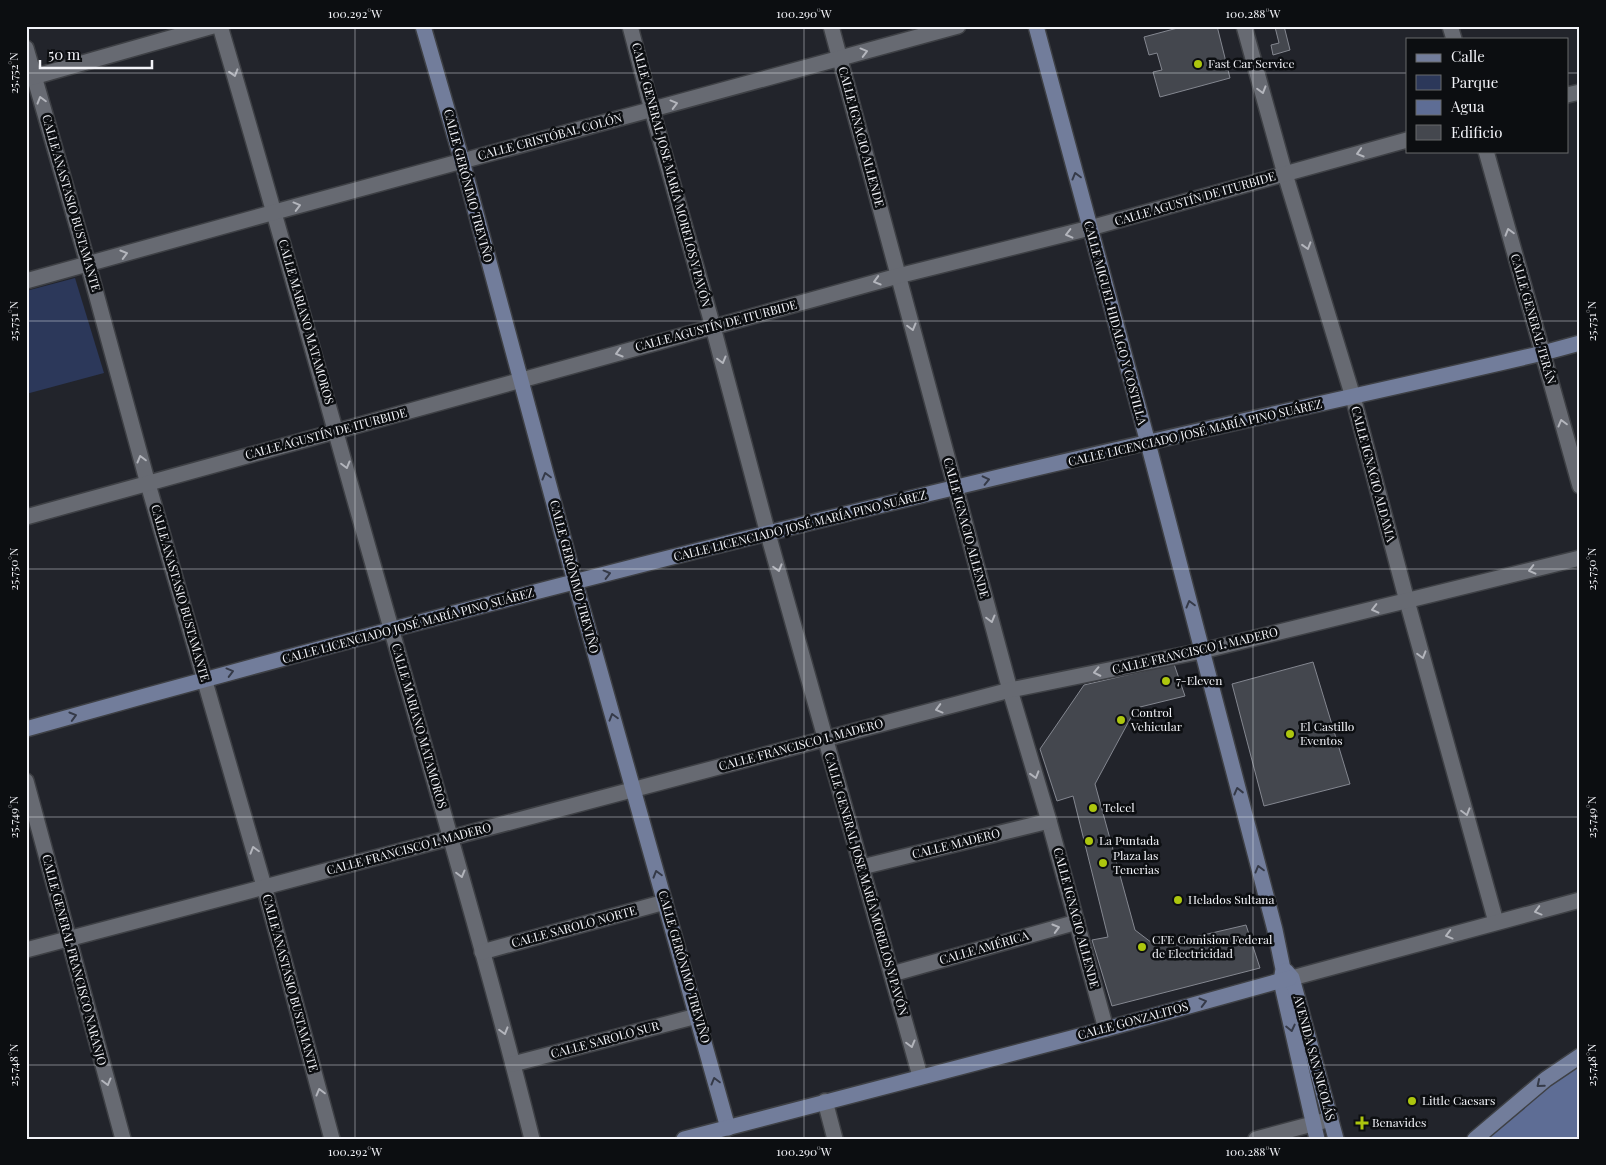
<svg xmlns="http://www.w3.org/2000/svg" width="1606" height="1165" viewBox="0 0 1606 1165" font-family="'Playfair Display',serif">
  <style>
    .green { fill: #2c385a }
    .water { fill: #5e6d95 }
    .building { fill: #44474e; stroke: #848790 }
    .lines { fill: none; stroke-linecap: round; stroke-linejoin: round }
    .street-casing { stroke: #3e4045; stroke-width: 18 }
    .secondary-casing { stroke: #3e4045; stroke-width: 18 }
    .street { stroke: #676a72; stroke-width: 15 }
    .secondary { stroke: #727d9b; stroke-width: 15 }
    .oneway { stroke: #b3b5bc }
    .oneway2 { stroke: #353a48 }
    .ticks { fill: none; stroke: #f2f3f8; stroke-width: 1; stroke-opacity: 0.45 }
    .poi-dot { fill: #adc60e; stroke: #0c0e11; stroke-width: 2 }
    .labels { text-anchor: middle; stroke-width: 5; stroke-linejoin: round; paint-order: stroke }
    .poi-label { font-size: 12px; fill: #f2f3f8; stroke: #0c0e11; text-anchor: start }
    .street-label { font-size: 12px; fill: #f2f3f8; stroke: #0c0e11 }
    .neatline { fill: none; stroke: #f2f3f8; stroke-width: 2 }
    .ticks-label { font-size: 12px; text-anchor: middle; fill: #f2f3f8 }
  </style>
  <rect width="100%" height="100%" fill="#22242b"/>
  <polygon class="green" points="75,278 104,373 26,394 26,291"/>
  <polygon class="water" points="1580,1056 1580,1139 1475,1139"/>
  <g class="building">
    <polygon points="1185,26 1217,26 1230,78 1160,97 1153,72 1162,70 1157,53 1149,55 1144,37"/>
    <polygon points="1284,26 1290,50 1273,55 1271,45 1279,43 1275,27"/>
    <polygon points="1313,662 1350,784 1264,806 1232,684"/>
    <polygon points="1174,664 1185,696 1136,708 1095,784 1135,930 1156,946 1246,925 1260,968 1112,1006 1092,940 1108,937 1073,796 1057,801 1040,749 1084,685"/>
  </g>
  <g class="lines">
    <defs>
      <g id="street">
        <path d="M220,26C280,229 335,432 393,635C440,803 490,970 532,1139"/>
        <polyline points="630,26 652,110 713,327 768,534 920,1076"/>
        <polyline points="831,26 1010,690 1049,821 1106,1029"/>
        <polyline points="1244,26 1285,174 1353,397 1407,601 1496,922"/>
        <polyline points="1450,26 1454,39"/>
        <polyline points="26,48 88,264 148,484 264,886 332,1139"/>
        <polyline points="26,79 213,26"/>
        <polyline points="1567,95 1580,92"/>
        <polyline points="1486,151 1580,486"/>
        <polyline points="26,281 275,212 958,26"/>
        <polyline points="26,517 898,276 1090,228 1407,140"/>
        <polyline points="26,781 123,1139"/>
        <polyline points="862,867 1049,821"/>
        <polyline points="26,950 1010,690 1202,651 1580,558"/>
        <polyline points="482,952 665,902"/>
        <polyline points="892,974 1077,922"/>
        <polyline points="1292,978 1580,900"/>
        <polyline points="513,1064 697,1016"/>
        <polyline points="825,1101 835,1139"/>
        <polyline points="1256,1139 1331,1119"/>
      </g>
      <g id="secondary">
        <polyline points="423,26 462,161 575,582 728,1128"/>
        <polyline points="1036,26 1148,443 1275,930 1283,969 1281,981 1317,1139"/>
        <path d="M26,729C334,643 643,562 953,488C1149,440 1346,399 1543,353L1580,343"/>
        <polyline points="1286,971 1292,978 1336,1139"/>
        <polyline points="684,1139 1106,1029 1290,978"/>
        <polyline points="1475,1139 1546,1079 1580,1056"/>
      </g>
    </defs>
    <use href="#street" class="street-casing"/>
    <use href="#secondary" class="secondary-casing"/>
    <use href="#street" class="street"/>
    <use href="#secondary" class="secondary"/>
  </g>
  <defs><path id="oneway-chevron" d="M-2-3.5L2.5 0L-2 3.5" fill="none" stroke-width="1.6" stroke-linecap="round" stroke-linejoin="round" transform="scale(1.25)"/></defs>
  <g class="oneway">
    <use href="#oneway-chevron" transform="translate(864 52) rotate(-15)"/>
    <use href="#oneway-chevron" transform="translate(234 73) rotate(73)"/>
    <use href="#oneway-chevron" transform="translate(1262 90) rotate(74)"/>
    <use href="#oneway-chevron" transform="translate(41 100) rotate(-106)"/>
    <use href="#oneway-chevron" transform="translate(674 104) rotate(-15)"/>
    <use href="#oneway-chevron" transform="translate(1360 153) rotate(164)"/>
    <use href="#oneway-chevron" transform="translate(297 206) rotate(-15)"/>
    <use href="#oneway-chevron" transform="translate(1509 232) rotate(-106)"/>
    <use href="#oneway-chevron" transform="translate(1069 234) rotate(166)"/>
    <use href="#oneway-chevron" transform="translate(1307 246) rotate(73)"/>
    <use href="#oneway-chevron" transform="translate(124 254) rotate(-16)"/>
    <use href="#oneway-chevron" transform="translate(877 281) rotate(164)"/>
    <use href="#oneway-chevron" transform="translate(912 327) rotate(75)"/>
    <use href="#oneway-chevron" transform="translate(619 353) rotate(164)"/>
    <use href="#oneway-chevron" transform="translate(722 360) rotate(75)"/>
    <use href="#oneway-chevron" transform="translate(1562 423) rotate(-105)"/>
    <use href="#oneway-chevron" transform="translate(141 459) rotate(-105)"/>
    <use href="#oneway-chevron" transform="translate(346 465) rotate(75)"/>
    <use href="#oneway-chevron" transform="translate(778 568) rotate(74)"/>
    <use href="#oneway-chevron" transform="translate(1532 570) rotate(166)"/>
    <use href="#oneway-chevron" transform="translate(1375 609) rotate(166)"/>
    <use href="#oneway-chevron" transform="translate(991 619) rotate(75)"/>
    <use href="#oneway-chevron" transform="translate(1422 655) rotate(74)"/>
    <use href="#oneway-chevron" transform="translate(1097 672) rotate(168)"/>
    <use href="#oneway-chevron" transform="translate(939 709) rotate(165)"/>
    <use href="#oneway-chevron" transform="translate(1035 775) rotate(73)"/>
    <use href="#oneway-chevron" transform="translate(1466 812) rotate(74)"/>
    <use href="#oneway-chevron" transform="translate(254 850) rotate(-106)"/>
    <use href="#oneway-chevron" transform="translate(461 874) rotate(75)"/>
    <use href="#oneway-chevron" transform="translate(1538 911) rotate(165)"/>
    <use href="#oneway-chevron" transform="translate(1056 928) rotate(-16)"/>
    <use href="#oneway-chevron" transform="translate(1449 935) rotate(165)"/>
    <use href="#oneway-chevron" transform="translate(504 1031) rotate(74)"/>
    <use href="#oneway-chevron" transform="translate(911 1044) rotate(75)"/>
    <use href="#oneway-chevron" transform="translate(107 1082) rotate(75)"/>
    <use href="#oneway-chevron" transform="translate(320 1092) rotate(-105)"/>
  </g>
  <g class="oneway2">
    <use href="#oneway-chevron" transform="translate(1076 176) rotate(-105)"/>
    <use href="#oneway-chevron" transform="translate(546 476) rotate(-105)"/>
    <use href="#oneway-chevron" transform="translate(986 480) rotate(-13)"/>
    <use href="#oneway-chevron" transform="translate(607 574) rotate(-14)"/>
    <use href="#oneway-chevron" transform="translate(1190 604) rotate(-105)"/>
    <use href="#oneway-chevron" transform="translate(230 672) rotate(-15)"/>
    <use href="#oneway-chevron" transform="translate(73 716) rotate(-16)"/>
    <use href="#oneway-chevron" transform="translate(613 717) rotate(-106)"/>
    <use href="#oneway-chevron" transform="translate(1238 791) rotate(-104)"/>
    <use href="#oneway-chevron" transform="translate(1259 869) rotate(-105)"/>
    <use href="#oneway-chevron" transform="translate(657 874) rotate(-106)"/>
    <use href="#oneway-chevron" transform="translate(1203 1002) rotate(-15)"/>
    <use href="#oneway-chevron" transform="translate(1291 1028) rotate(77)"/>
    <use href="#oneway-chevron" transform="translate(715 1081) rotate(-105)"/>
    <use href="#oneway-chevron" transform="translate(1540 1084) rotate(140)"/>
  </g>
  <path class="ticks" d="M355,26V1139M804,26V1139M1253,26V1139M26,73H1407M1567,73H1580M26,321H1580M26,569H1580M26,817H1580M26,1065H1580"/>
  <g class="poi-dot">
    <circle cx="1198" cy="64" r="5"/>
    <circle cx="1166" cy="681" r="5"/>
    <circle cx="1121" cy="720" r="5"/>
    <circle cx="1290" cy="734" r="5"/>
    <circle cx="1093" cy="808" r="5"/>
    <circle cx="1089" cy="841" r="5"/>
    <circle cx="1103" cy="863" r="5"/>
    <circle cx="1178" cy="900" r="5"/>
    <circle cx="1142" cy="947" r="5"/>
    <circle cx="1412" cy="1101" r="5"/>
    <path d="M1359.5 1115.5h5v5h5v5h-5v5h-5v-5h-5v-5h5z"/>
  </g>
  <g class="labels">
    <g class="poi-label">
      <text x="1208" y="68">Fast Car Service</text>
      <text x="1176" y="685">7-Eleven</text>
      <text x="1131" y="717">Control<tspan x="1131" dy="14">Vehicular</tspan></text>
      <text x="1300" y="731">El Castillo<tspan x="1300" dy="14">Eventos</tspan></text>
      <text x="1103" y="812">Telcel</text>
      <text x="1099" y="845">La Puntada</text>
      <text x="1113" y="860">Plaza las<tspan x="1113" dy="14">Tenerias</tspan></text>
      <text x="1188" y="904">Helados Sultana</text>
      <text x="1152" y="944">CFE Comision Federal<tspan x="1152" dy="14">de Electricidad</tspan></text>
      <text x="1422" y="1105">Little Caesars</text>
      <text x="1372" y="1127">Benavides</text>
    </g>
    <g class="street-label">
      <text transform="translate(550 137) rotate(-15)" y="4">CALLE CRISTÓBAL COLÓN</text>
      <text transform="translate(861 137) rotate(75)" y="4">CALLE IGNACIO ALLENDE</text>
      <text transform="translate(671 175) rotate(75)" y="4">CALLE GENERAL JOSE MARÍA MORELOS Y PAVÓN</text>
      <text transform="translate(468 186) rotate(75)" y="4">CALLE GERÓNIMO TREVIÑO</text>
      <text transform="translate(1195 199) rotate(-16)" y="4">CALLE AGUSTÍN DE ITURBIDE</text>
      <text transform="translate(71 203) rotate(74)" y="4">CALLE ANASTASIO BUSTAMANTE</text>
      <text transform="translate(1533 319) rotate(74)" y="4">CALLE GENERAL TERÁN</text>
      <text transform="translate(306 322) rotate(74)" y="4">CALLE MARIANO MATAMOROS</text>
      <text transform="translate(1115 323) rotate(75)" y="4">CALLE MIGUEL HIDALGO Y COSTILLA</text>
      <text transform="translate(716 326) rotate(-15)" y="4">CALLE AGUSTÍN DE ITURBIDE</text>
      <text transform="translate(1195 433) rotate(-13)" y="4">CALLE LICENCIADO JOSÉ MARÍA PINO SUÁREZ</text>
      <text transform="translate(326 434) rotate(-15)" y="4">CALLE AGUSTÍN DE ITURBIDE</text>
      <text transform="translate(1373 474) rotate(75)" y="4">CALLE IGNACIO ALDAMA</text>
      <text transform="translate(800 526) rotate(-14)" y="4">CALLE LICENCIADO JOSÉ MARÍA PINO SUÁREZ</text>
      <text transform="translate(966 528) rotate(75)" y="4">CALLE IGNACIO ALLENDE</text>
      <text transform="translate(574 577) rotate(75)" y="4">CALLE GERÓNIMO TREVIÑO</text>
      <text transform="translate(180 593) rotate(74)" y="4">CALLE ANASTASIO BUSTAMANTE</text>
      <text transform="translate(408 626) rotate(-15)" y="4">CALLE LICENCIADO JOSÉ MARÍA PINO SUÁREZ</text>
      <text transform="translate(1195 651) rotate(-13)" y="4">CALLE FRANCISCO I. MADERO</text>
      <text transform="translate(419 726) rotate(74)" y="4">CALLE MARIANO MATAMOROS</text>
      <text transform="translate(801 745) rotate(-15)" y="4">CALLE FRANCISCO I. MADERO</text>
      <text transform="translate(956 844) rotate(-14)" y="4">CALLE MADERO</text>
      <text transform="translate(409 849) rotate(-15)" y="4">CALLE FRANCISCO I. MADERO</text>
      <text transform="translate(866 884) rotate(74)" y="4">CALLE GENERAL JOSE MARÍA MORELOS Y PAVÓN</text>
      <text transform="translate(1076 918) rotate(75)" y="4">CALLE IGNACIO ALLENDE</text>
      <text transform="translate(574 927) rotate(-15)" y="4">CALLE SAROLO NORTE</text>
      <text transform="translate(984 948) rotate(-16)" y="4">CALLE AMÉRICA</text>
      <text transform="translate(74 960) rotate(75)" y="4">CALLE GENERAL FRANCISCO NARANJO</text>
      <text transform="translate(684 967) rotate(74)" y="4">CALLE GERÓNIMO TREVIÑO</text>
      <text transform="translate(290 983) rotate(75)" y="4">CALLE ANASTASIO BUSTAMANTE</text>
      <text transform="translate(1133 1021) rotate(-15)" y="4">CALLE GONZALITOS</text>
      <text transform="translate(605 1040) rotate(-15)" y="4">CALLE SAROLO SUR</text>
      <text transform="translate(1314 1058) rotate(75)" y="4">AVENIDA SAN NICOLÁS</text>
    </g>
  </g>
  <rect width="1606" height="1165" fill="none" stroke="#0c0e11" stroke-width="55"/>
  <rect x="1406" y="38" width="162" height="115" fill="#0c0e11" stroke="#686a6d"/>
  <rect x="1416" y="54" width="25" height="8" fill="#727d9b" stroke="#686a6d"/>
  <text x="1451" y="62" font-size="15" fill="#f2f3f8">Calle</text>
  <rect x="1416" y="75" width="25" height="15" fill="#2c385a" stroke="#686a6d"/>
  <text x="1451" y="88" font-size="15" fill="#f2f3f8">Parque</text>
  <rect x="1416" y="100" width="25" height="15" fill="#5e6d95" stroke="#686a6d"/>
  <text x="1451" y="112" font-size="15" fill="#f2f3f8">Agua</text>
  <rect x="1416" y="125" width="25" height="15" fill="#44474e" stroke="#686a6d"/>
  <text x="1451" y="138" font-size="15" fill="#f2f3f8">Edificio</text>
  <path d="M40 60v8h112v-8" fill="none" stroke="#f2f3f8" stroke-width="2.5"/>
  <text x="48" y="60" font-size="15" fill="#f2f3f8" stroke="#0c0e11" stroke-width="4" paint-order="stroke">50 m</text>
  <rect x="28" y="28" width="1550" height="1110" class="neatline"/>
  <g class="ticks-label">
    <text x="355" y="18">100.292°W</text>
    <text x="804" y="18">100.290°W</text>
    <text x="1253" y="18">100.288°W</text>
    <text transform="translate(14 73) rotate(-90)" y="4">25.752°N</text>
    <text transform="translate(14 321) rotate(-90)" y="4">25.751°N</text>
    <text transform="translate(1592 321) rotate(-90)" y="4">25.751°N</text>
    <text transform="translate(14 569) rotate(-90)" y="4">25.750°N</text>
    <text transform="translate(1592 569) rotate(-90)" y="4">25.750°N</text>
    <text transform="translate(14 817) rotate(-90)" y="4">25.749°N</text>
    <text transform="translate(1592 817) rotate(-90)" y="4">25.749°N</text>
    <text transform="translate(14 1065) rotate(-90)" y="4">25.748°N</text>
    <text transform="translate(1592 1065) rotate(-90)" y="4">25.748°N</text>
    <text x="355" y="1156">100.292°W</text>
    <text x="804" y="1156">100.290°W</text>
    <text x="1253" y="1156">100.288°W</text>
  </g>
</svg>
